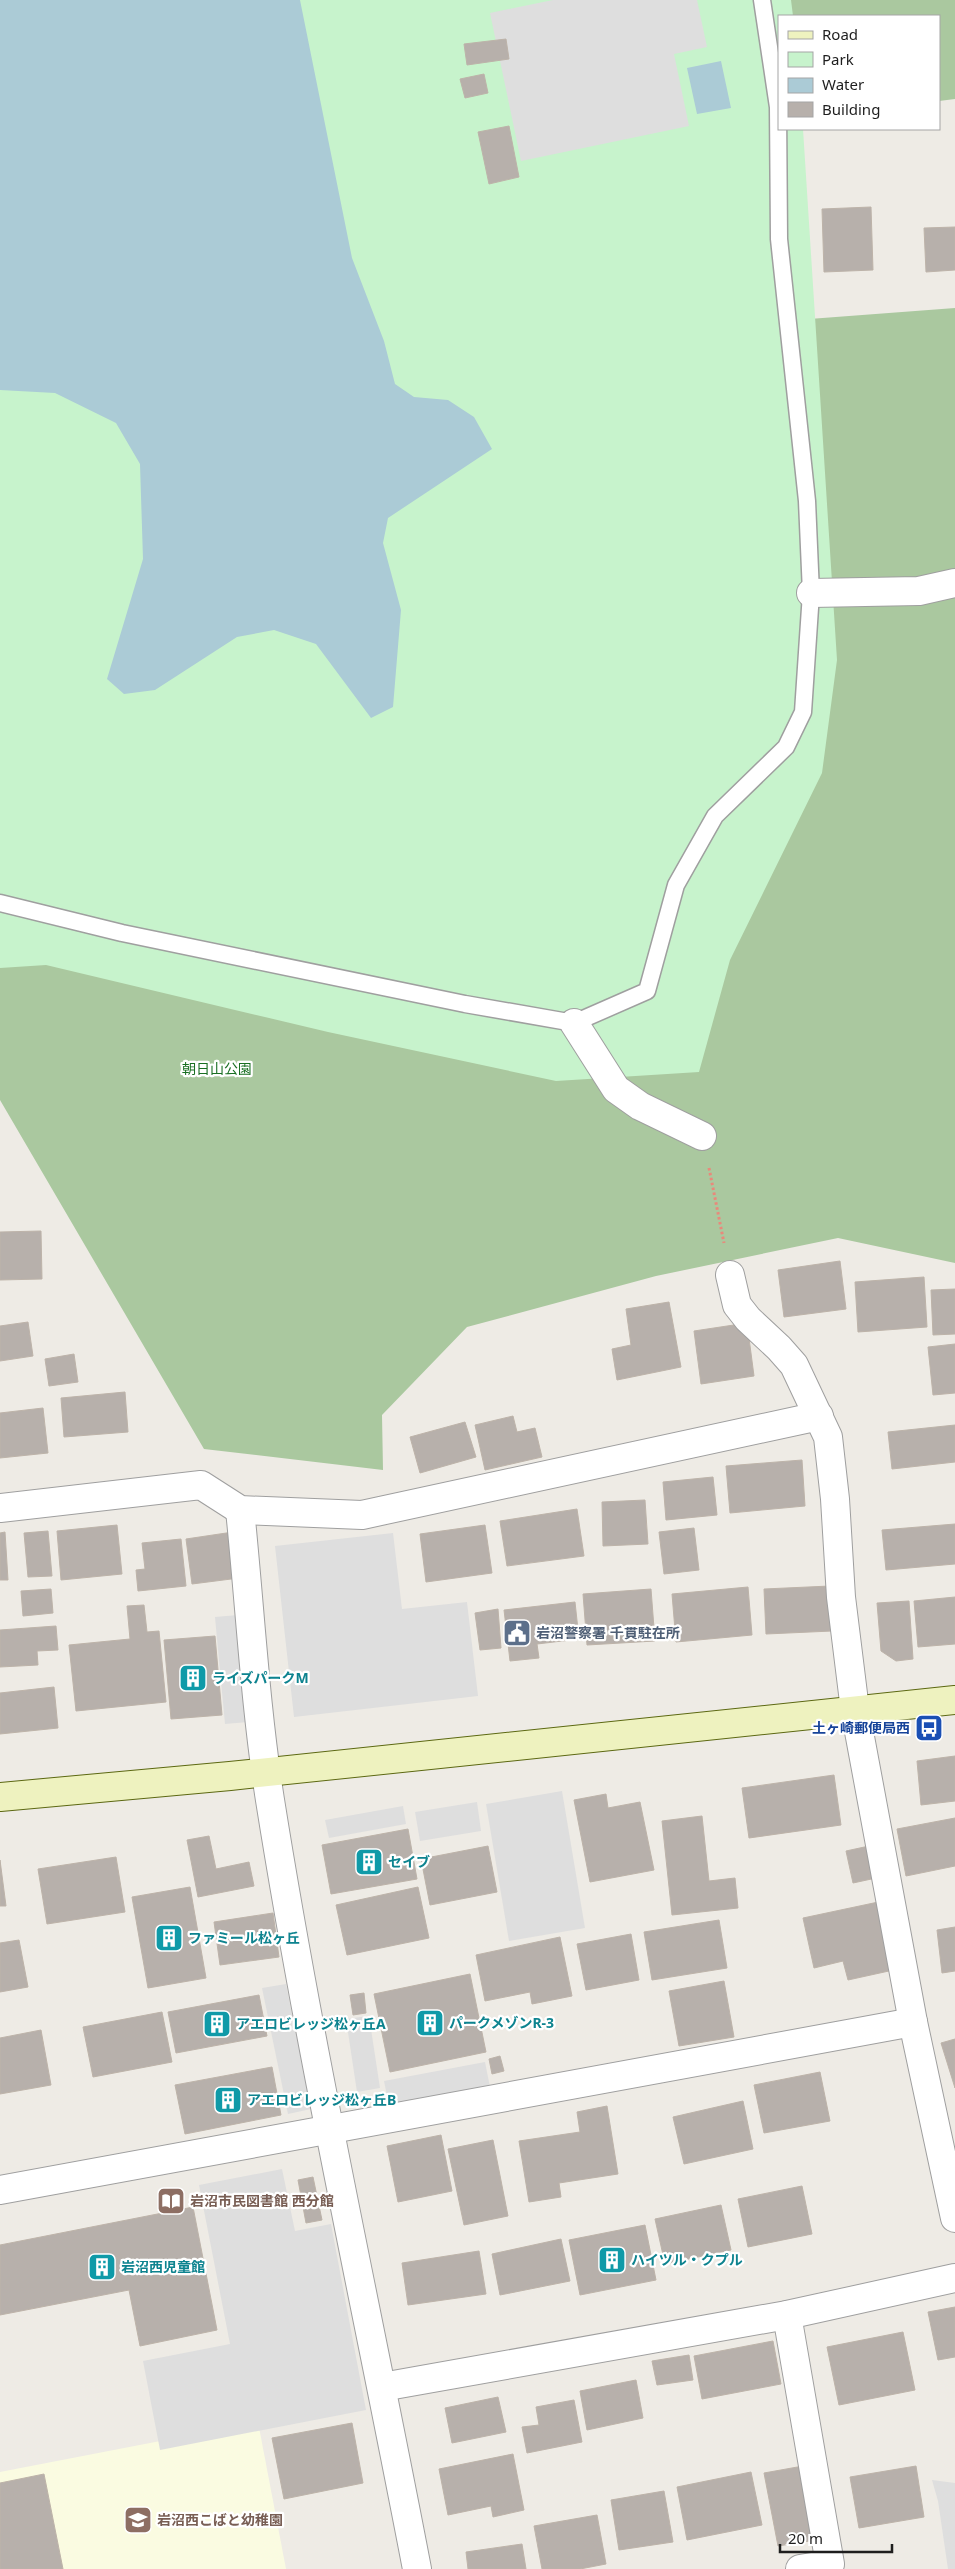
<svg xmlns="http://www.w3.org/2000/svg" width="955" height="2569" viewBox="0 0 955 2569" font-family="'Noto Sans','Noto Sans JP',sans-serif">
  <style>
    .education { fill: #fafbe1 }
    .forest { fill: #aac89f }
    .park { fill: #c7f3cc }
    .parking { fill: #dedede }
    .water { fill: #abcbd6 }
    .building { fill: #b7b0ab; stroke: #bdb3a9 }
    .lines { fill: none; stroke-linecap: round; stroke-linejoin: round }
    .lane-casing { stroke: #9f9f9f; stroke-width: 19 }
    .street-casing { stroke: #9f9f9f; stroke-width: 30 }
    .secondary-casing { stroke: #5c6812; stroke-width: 30 }
    .path { stroke: #e9897b; stroke-width: 3; stroke-dasharray: 2.5 2.5; stroke-linecap: butt }
    .lane { stroke: #fff; stroke-width: 16 }
    .street { stroke: #fff; stroke-width: 28 }
    .secondary { stroke: #eef2bf; stroke-width: 28 }
    .labels { text-anchor: middle; stroke-width: 4.5; stroke-linejoin: round; paint-order: stroke }
    .park-label { font-size: 14px; fill: #196f22; stroke: #fff }
    .service-label { font-size: 14px; font-weight: bold; fill: #4e5e75; stroke: #fff; text-anchor: start }
    .culture-label { font-size: 14px; font-weight: bold; fill: #0d838f; stroke: #fff; text-anchor: start }
    .transit-label { font-size: 14px; font-weight: bold; fill: #164399; stroke: #fff; text-anchor: end }
    .education-label { font-size: 14px; font-weight: bold; fill: #785e54; stroke: #fff; text-anchor: start }
  </style>
  <rect width="100%" height="100%" fill="#eeebe5"/>
  <polygon class="education" points="258,2422 286,2569 0,2569 0,2472"/>
  <g class="forest">
    <polygon points="778,0 955,0 955,99 939,101 939,16 781,16"/>
    <polygon points="955,308 955,1263 838,1238 656,1276 467,1327 382,1415 383,1470 204,1449 0,1100 0,331 796,320"/>
  </g>
  <polygon class="park" points="0,0 791,0 793,16 779,16 779,129 803,129 837,660 822,773 730,960 699,1072 556,1081 328,1032 46,965 0,968"/>
  <g class="parking">
    <polygon points="553,0 697,0 707,47 674,54 689,126 521,161 490,13"/>
    <polygon points="393,1533 402,1609 467,1602 478,1696 294,1717 275,1546"/>
    <polygon points="238,1615 248,1722 225,1724 215,1617"/>
    <polygon points="562,1791 585,1928 509,1941 486,1804"/>
    <polygon points="477,1802 481,1831 420,1841 415,1812"/>
    <polygon points="403,1806 406,1824 329,1838 325,1820"/>
    <polygon points="286,1984 311,2109 288,2114 262,1988"/>
    <polygon points="369,2016 380,2088 357,2092 346,2019"/>
    <polygon points="485,2062 490,2087 389,2106 384,2081"/>
    <polygon points="282,2169 295,2231 331,2224 366,2410 160,2450 143,2361 230,2344 199,2185"/>
    <polygon points="932,2480 955,2483 955,2569 948,2569 938,2501"/>
  </g>
  <g class="water">
    <polygon points="0,0 300,0 352,258 384,341 395,384 414,397 448,400 474,417 492,449 388,518 383,543 401,610 393,707 371,718 316,644 274,630 237,637 155,690 124,694 107,679 143,559 140,464 116,423 55,393 0,390"/>
    <polygon points="721,61 731,108 697,114 687,68"/>
  </g>
  <g class="building">
    <polygon points="506,39 509,59 467,65 464,44"/>
    <polygon points="484,74 488,93 465,98 460,79"/>
    <polygon points="509,126 519,177 489,184 478,132"/>
    <polygon points="871,207 873,270 824,272 822,209"/>
    <polygon points="955,227 955,270 926,272 924,228"/>
    <polygon points="41,1231 42,1279 0,1280 0,1232"/>
    <polygon points="840,1261 846,1309 784,1317 778,1270"/>
    <polygon points="924,1277 927,1327 858,1332 855,1282"/>
    <polygon points="955,1289 955,1334 933,1335 931,1290"/>
    <polygon points="669,1302 681,1367 617,1380 612,1349 631,1345 626,1309"/>
    <polygon points="28,1322 33,1356 0,1361 0,1326"/>
    <polygon points="747,1323 754,1376 701,1384 694,1331"/>
    <polygon points="955,1344 955,1393 933,1395 928,1347"/>
    <polygon points="74,1354 78,1382 49,1386 45,1359"/>
    <polygon points="125,1392 128,1432 64,1437 61,1398"/>
    <polygon points="43,1408 48,1453 0,1458 0,1413"/>
    <polygon points="513,1416 517,1432 535,1428 542,1457 485,1470 475,1425"/>
    <polygon points="465,1422 476,1457 420,1473 410,1437"/>
    <polygon points="955,1425 955,1462 892,1469 888,1432"/>
    <polygon points="802,1460 805,1506 730,1513 726,1466"/>
    <polygon points="713,1477 717,1515 666,1520 663,1482"/>
    <polygon points="645,1500 648,1544 603,1546 602,1502"/>
    <polygon points="577,1509 584,1556 507,1566 500,1521"/>
    <polygon points="955,1524 955,1564 886,1570 882,1530"/>
    <polygon points="117,1525 122,1574 61,1580 57,1531"/>
    <polygon points="485,1525 492,1573 426,1582 420,1534"/>
    <polygon points="694,1528 699,1570 664,1574 659,1532"/>
    <polygon points="48,1531 52,1576 28,1577 24,1533"/>
    <polygon points="5,1532 8,1580 0,1580 0,1533"/>
    <polygon points="233,1532 239,1578 192,1584 186,1539"/>
    <polygon points="181,1539 186,1586 138,1591 136,1570 145,1569 142,1543"/>
    <polygon points="830,1586 832,1631 766,1634 764,1589"/>
    <polygon points="748,1587 752,1635 676,1642 672,1594"/>
    <polygon points="51,1589 53,1613 23,1616 21,1591"/>
    <polygon points="651,1589 655,1641 587,1645 583,1594"/>
    <polygon points="955,1597 955,1644 918,1647 914,1601"/>
    <polygon points="909,1601 913,1659 896,1661 881,1651 877,1603"/>
    <polygon points="575,1602 579,1639 537,1644 539,1658 510,1661 504,1610"/>
    <polygon points="144,1605 147,1632 159,1631 166,1702 76,1711 69,1645 130,1639 127,1606"/>
    <polygon points="498,1609 501,1648 480,1650 475,1613"/>
    <polygon points="56,1626 58,1650 37,1651 38,1665 0,1667 0,1630"/>
    <polygon points="215,1636 222,1715 171,1719 164,1640"/>
    <polygon points="54,1687 58,1728 0,1734 0,1693"/>
    <polygon points="955,1756 955,1801 921,1805 917,1761"/>
    <polygon points="834,1775 841,1825 749,1838 742,1788"/>
    <polygon points="606,1794 608,1808 640,1802 654,1870 590,1882 574,1800"/>
    <polygon points="702,1816 709,1881 735,1878 738,1908 672,1915 662,1821"/>
    <polygon points="955,1818 955,1866 906,1876 897,1829"/>
    <polygon points="408,1829 417,1879 331,1894 322,1845"/>
    <polygon points="209,1836 216,1869 249,1862 254,1886 198,1897 187,1840"/>
    <polygon points="488,1846 497,1892 430,1905 421,1859"/>
    <polygon points="869,1846 876,1878 853,1883 846,1851"/>
    <polygon points="116,1857 125,1912 47,1924 38,1869"/>
    <polygon points="0,1860 6,1906 0,1906"/>
    <polygon points="190,1887 206,1978 148,1988 132,1897"/>
    <polygon points="418,1887 429,1938 347,1955 336,1905"/>
    <polygon points="883,1901 898,1969 848,1980 843,1961 814,1968 803,1918"/>
    <polygon points="273,1913 279,1957 220,1965 214,1922"/>
    <polygon points="719,1920 727,1968 652,1980 644,1932"/>
    <polygon points="955,1927 955,1971 942,1973 937,1930"/>
    <polygon points="631,1934 639,1980 586,1990 577,1944"/>
    <polygon points="560,1937 572,1996 532,2004 530,1992 485,2001 476,1955"/>
    <polygon points="19,1940 28,1987 0,1992 0,1943"/>
    <polygon points="470,1974 486,2052 390,2072 374,1994"/>
    <polygon points="724,1981 734,2037 679,2046 669,1991"/>
    <polygon points="364,1993 366,2013 353,2015 350,1995"/>
    <polygon points="259,1995 267,2036 176,2053 168,2012"/>
    <polygon points="162,2012 172,2062 93,2077 83,2027"/>
    <polygon points="41,2030 51,2085 0,2094 0,2038"/>
    <polygon points="955,2039 955,2088 941,2043"/>
    <polygon points="500,2056 504,2071 492,2074 489,2059"/>
    <polygon points="272,2067 281,2115 185,2134 175,2085"/>
    <polygon points="820,2072 830,2121 764,2133 754,2085"/>
    <polygon points="743,2101 753,2149 684,2164 673,2117"/>
    <polygon points="607,2106 618,2174 559,2183 561,2197 529,2202 519,2141 580,2132 577,2112"/>
    <polygon points="441,2135 452,2191 398,2202 387,2146"/>
    <polygon points="493,2140 508,2216 464,2225 448,2149"/>
    <polygon points="313,2177 322,2220 306,2223 298,2180"/>
    <polygon points="802,2186 812,2234 748,2247 738,2199"/>
    <polygon points="721,2205 731,2250 665,2264 655,2219"/>
    <polygon points="193,2207 217,2330 140,2346 129,2290 0,2315 0,2245"/>
    <polygon points="645,2225 656,2280 580,2295 569,2240"/>
    <polygon points="561,2239 570,2281 500,2295 492,2254"/>
    <polygon points="479,2251 486,2294 408,2305 402,2263"/>
    <polygon points="955,2307 955,2357 938,2360 928,2312"/>
    <polygon points="903,2332 915,2390 839,2405 827,2347"/>
    <polygon points="773,2341 781,2384 702,2399 694,2356"/>
    <polygon points="689,2355 693,2380 657,2385 652,2361"/>
    <polygon points="636,2380 643,2418 587,2430 580,2391"/>
    <polygon points="498,2397 506,2432 452,2443 445,2408"/>
    <polygon points="574,2400 582,2442 527,2453 522,2427 539,2425 536,2407"/>
    <polygon points="352,2423 363,2483 284,2499 272,2438"/>
    <polygon points="513,2454 524,2510 493,2517 491,2506 448,2515 439,2469"/>
    <polygon points="803,2466 816,2540 778,2546 764,2473"/>
    <polygon points="916,2466 924,2517 859,2528 850,2477"/>
    <polygon points="751,2472 762,2525 687,2540 677,2487"/>
    <polygon points="44,2474 63,2569 0,2569 0,2483"/>
    <polygon points="664,2491 673,2542 619,2550 611,2500"/>
    <polygon points="597,2515 606,2564 580,2569 542,2569 534,2526"/>
    <polygon points="522,2544 526,2569 468,2569 466,2552"/>
  </g>
  <g class="lines">
    <defs>
      <polyline id="lane" points="0,903 122,933 465,1004 574,1023 647,991 676,885 715,816 786,747 803,712 811,593 807,501 779,239 778,107 762,0"/>
      <g id="street">
        <polyline points="811,593 919,591 955,583"/>
        <polyline points="574,1023 616,1089 640,1106 702,1136"/>
        <polyline points="730,1275 737,1305 748,1319 779,1348 794,1365 828,1437 835,1499 841,1597 855,1710 913,2022 955,2218"/>
        <polyline points="0,1508 201,1485 240,1510 362,1515 819,1416"/>
        <path d="M240,1510C250,1607 255,1705 270,1800C311,2058 368,2313 417,2569"/>
        <polyline points="0,2190 913,2022"/>
        <polyline points="787,2315 830,2564 800,2569"/>
        <polyline points="382,2387 787,2315 955,2278"/>
      </g>
      <polyline id="secondary" points="0,1797 230,1776 955,1700"/>
    </defs>
    <use href="#lane" class="lane-casing"/>
    <use href="#street" class="street-casing"/>
    <use href="#secondary" class="secondary-casing"/>
    <polyline class="path" points="709,1168 724,1243"/>
    <use href="#lane" class="lane"/>
    <use href="#street" class="street"/>
    <use href="#secondary" class="secondary"/>
  </g>
  <defs>
    <symbol id="civic-square" viewBox="-11 -11 22 22"><rect x="-9" y="-9" width="18" height="18" rx="4" fill="#5c6f8a" stroke="#fff"/><path d="M-.6-6.5H3V-4.5H.6V-3L4-1V1h2V6H-6V1h2V-1L-.6-3ZM-1.2 2.5V6h2.4V2.5Z" fill="#fff"/></symbol>
    <symbol id="building-square" viewBox="-11 -11 22 22"><rect x="-9" y="-9" width="18" height="18" rx="4" fill="#0f9aa8" stroke="#fff"/><path d="M-4-6H4V6H1V3H-1V6H-4ZM-2.5-4.3h1.7v1.8h-1.7ZM.8-4.3h1.7v1.8H.8ZM-2.5-1h1.7V.8h-1.7ZM.8-1h1.7V.8H.8Z" fill="#fff"/></symbol>
    <symbol id="bus-square" viewBox="-11 -11 22 22"><rect x="-9" y="-9" width="18" height="18" rx="4" fill="#1a4fb4" stroke="#fff"/><path d="M-5-6H5V4H4V6H2V4H-2V6H-4V4H-5ZM-3.5-4V0h7V-4ZM-3.5 1.2v1.5H-2V1.2ZM2 1.2v1.5H3.5V1.2Z" fill="#fff"/></symbol>
    <symbol id="library-square" viewBox="-11 -11 22 22"><rect x="-9" y="-9" width="18" height="18" rx="4" fill="#8d6e63" stroke="#fff"/><path d="M-6-4Q-3-5.5-.7-3.5V5Q-3 3-6 4ZM6-4Q3-5.5 .7-3.5V5Q3 3 6 4Z" fill="#fff"/></symbol>
    <symbol id="school-square" viewBox="-11 -11 22 22"><rect x="-9" y="-9" width="18" height="18" rx="4" fill="#8d6e63" stroke="#fff"/><path d="M0-5L7-2L0 1L-7-2ZM-4 1L0 2.5L4 1V4Q0 6-4 4Z" fill="#fff"/></symbol>
  </defs>
  <g fill-rule="evenodd">
    <use href="#civic-square" x="501" y="1617" width="32" height="32"/>
    <use href="#building-square" x="177" y="1662" width="32" height="32"/>
    <use href="#bus-square" x="913" y="1712" width="32" height="32"/>
    <use href="#building-square" x="353" y="1846" width="32" height="32"/>
    <use href="#building-square" x="153" y="1922" width="32" height="32"/>
    <use href="#building-square" x="414" y="2007" width="32" height="32"/>
    <use href="#building-square" x="201" y="2008" width="32" height="32"/>
    <use href="#building-square" x="212" y="2084" width="32" height="32"/>
    <use href="#library-square" x="155" y="2185" width="32" height="32"/>
    <use href="#building-square" x="596" y="2244" width="32" height="32"/>
    <use href="#building-square" x="86" y="2251" width="32" height="32"/>
    <use href="#school-square" x="122" y="2504" width="32" height="32"/>
  </g>
  <g class="labels">
    <g class="park-label">
      <text x="217" y="1074">朝日山公園</text>
    </g>
    <g class="service-label">
      <text x="536" y="1638">岩沼警察署 千貫駐在所</text>
    </g>
    <g class="culture-label">
      <text x="212" y="1683">ライズパークM</text>
      <text x="388" y="1867">セイブ</text>
      <text x="188" y="1943">ファミール松ヶ丘</text>
      <text x="449" y="2028">パークメゾンR-3</text>
      <text x="236" y="2029">アエロビレッジ松ヶ丘A</text>
      <text x="247" y="2105">アエロビレッジ松ヶ丘B</text>
      <text x="631" y="2265">ハイツル・クプル</text>
      <text x="121" y="2272">岩沼西児童館</text>
    </g>
    <g class="transit-label">
      <text x="910" y="1733">土ヶ崎郵便局西</text>
    </g>
    <g class="education-label">
      <text x="190" y="2206">岩沼市民図書館 西分館</text>
      <text x="157" y="2525">岩沼西こばと幼稚園</text>
    </g>
  </g>
  <rect x="778" y="15" width="162" height="115" fill="#ffffff" stroke="#a5a5a5"/>
  <rect x="788" y="31" width="25" height="8" fill="#eef2bf" stroke="#a5a5a5"/>
  <text x="822" y="40" font-size="15" fill="#1e1e1e">Road</text>
  <rect x="788" y="52" width="25" height="15" fill="#c7f3cc" stroke="#a5a5a5"/>
  <text x="822" y="65" font-size="15" fill="#1e1e1e">Park</text>
  <rect x="788" y="78" width="25" height="15" fill="#abcbd6" stroke="#a5a5a5"/>
  <text x="822" y="90" font-size="15" fill="#1e1e1e">Water</text>
  <rect x="788" y="102" width="25" height="15" fill="#b7b0ab" stroke="#a5a5a5"/>
  <text x="822" y="115" font-size="15" fill="#1e1e1e">Building</text>
  <path d="M780 2544v8h112v-8" fill="none" stroke="#1e1e1e" stroke-width="2.5"/>
  <text x="788" y="2544" font-size="15" fill="#1e1e1e" stroke="#ffffff" stroke-width="4" paint-order="stroke">20 m</text>
</svg>
